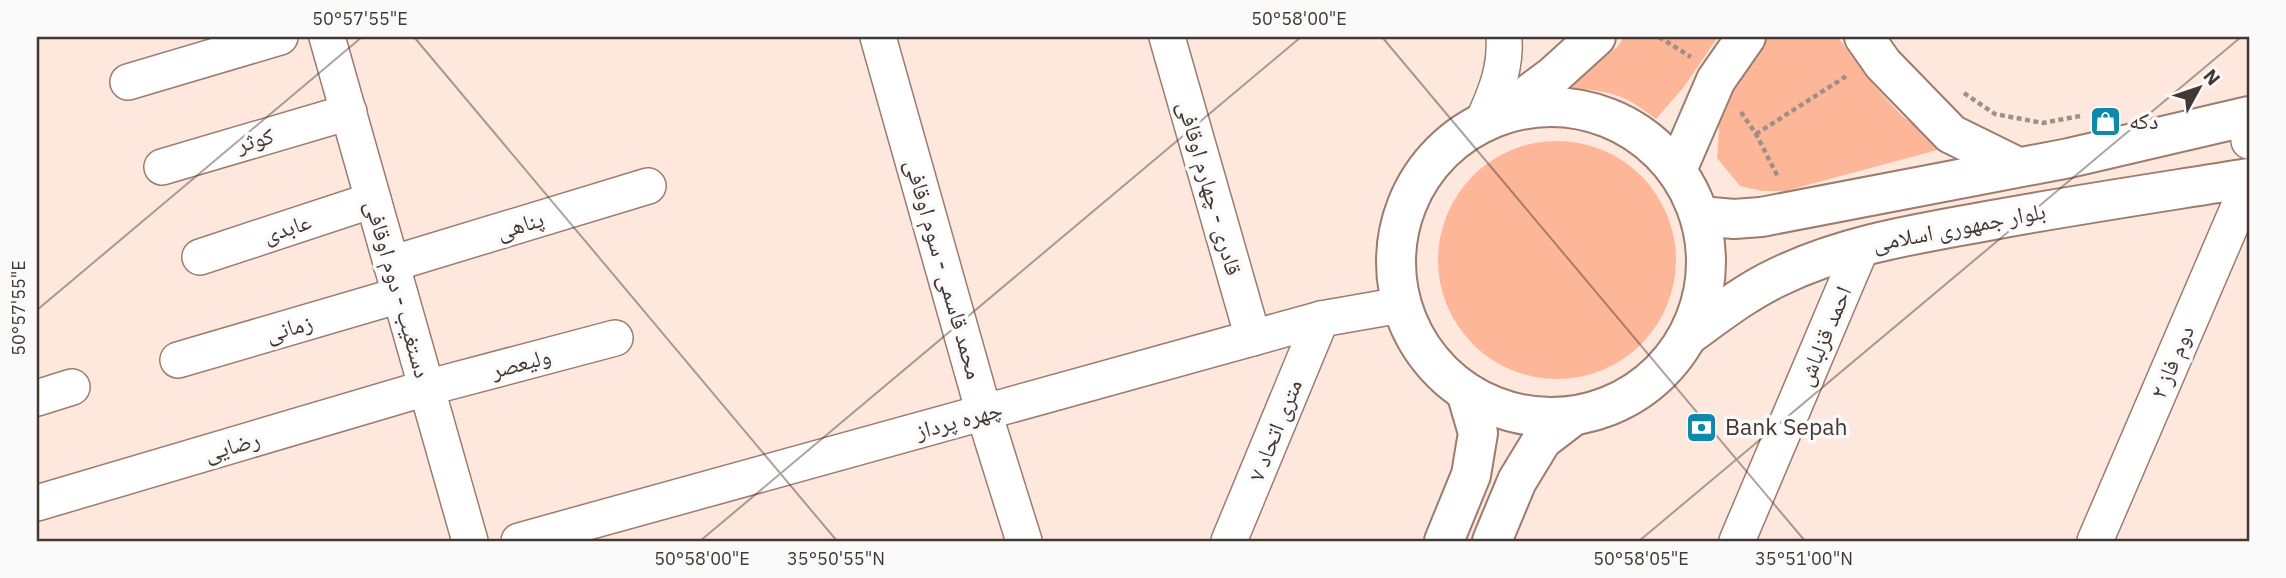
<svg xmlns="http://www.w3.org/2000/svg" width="2286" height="578" viewBox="0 0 2286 578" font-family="'IBM Plex Sans','Noto Naskh Arabic',sans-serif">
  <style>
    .green { fill: #fdb798 }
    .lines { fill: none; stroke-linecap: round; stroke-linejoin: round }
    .minor-casing { stroke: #9d7c6e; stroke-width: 38 }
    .major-casing { stroke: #9d7c6e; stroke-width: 42 }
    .path { stroke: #a18f87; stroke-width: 4.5; stroke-dasharray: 5 3.5; stroke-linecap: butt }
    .minor { stroke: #fff; stroke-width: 35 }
    .major { stroke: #fff; stroke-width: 38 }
    .ticks { fill: none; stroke: #443630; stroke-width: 2; stroke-opacity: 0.45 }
    .labels { text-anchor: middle; stroke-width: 7; stroke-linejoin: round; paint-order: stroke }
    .poi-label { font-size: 23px; fill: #443630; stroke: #fafafa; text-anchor: start }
    .street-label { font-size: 23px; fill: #443630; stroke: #fafafa }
    .neatline { fill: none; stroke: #443630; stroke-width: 2.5 }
    .ticks-label { font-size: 18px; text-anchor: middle; fill: #443630 }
  </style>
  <rect width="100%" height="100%" fill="#fee8de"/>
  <g class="green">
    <path d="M1624,37H1718L1683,88L1656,119C1621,92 1610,92 1567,87L1617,47Z"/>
    <polygon points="1768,37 1838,37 1869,80 1902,116 1945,148 1785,191 1763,191 1740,186 1717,158 1720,113"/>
    <circle cx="1557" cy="260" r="119"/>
  </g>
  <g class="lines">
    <defs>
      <g id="minor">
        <polyline points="327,37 470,541"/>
        <polyline points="878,37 984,413 1024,541"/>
        <polyline points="1167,37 1253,338"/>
        <polyline points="128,82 280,37"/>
        <polyline points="2248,117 2249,141"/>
        <path d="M1483,121C1496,93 1506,68 1504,37"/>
        <polyline points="162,167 349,112"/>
        <polyline points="200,257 373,200"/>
        <polyline points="391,264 648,186"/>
        <polyline points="178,360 400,295"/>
        <polyline points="37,398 72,387"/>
        <polyline points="37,503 426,388 615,338"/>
        <polyline points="519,541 1321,319 1401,305"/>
        <polyline points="1229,541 1321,319"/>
        <polyline points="1737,541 1862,246"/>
        <polyline points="2095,541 2249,183"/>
      </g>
      <g id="major">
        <polyline points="1864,37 1883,64 1951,134 2018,167"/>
        <circle cx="1551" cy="262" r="155"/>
        <polyline points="1506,111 1553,76 1596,37"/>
        <polyline points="1677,170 1716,80 1746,37"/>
        <polyline points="1700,216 1734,219 1761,217 2069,158 2249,116"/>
        <path d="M1689,335C1718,314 1746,292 1778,277C1844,245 1916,234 1987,221C2074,205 2162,192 2249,178"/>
        <polyline points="1444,541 1471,475 1478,433 1466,392"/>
        <polyline points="1492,541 1517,481 1542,440 1572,417"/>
      </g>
    </defs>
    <use href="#minor" class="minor-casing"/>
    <use href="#major" class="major-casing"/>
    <g class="path">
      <polyline points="1659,37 1691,57"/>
      <polyline points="1964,93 1995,114 2043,123 2080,116"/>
      <polyline points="1741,112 1756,134 1778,177"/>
      <polyline points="1756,134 1848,75"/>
    </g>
    <use href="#minor" class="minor"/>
    <use href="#major" class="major"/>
  </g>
  <path class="ticks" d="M414,37L837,541M1382,37L1805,541M37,310L362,37M700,541L1301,37M1639,541L2241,37"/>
  <defs>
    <symbol id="shop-square" viewBox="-11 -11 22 22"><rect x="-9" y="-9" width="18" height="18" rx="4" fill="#0e89ac" stroke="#fafafa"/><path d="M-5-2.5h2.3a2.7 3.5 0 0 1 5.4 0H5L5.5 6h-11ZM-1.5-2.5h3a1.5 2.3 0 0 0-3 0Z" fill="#fff"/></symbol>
    <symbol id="bank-square" viewBox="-11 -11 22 22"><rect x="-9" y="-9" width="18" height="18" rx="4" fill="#0e89ac" stroke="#fafafa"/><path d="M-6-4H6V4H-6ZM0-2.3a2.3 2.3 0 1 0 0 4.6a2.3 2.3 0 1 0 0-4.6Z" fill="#fff"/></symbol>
  </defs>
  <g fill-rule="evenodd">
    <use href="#shop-square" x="2088" y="104" width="35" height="35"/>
    <use href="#bank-square" x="1684" y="410" width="35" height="35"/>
  </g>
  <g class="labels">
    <g class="poi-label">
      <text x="2129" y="129">دکه</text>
      <text x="1725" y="435">Bank Sepah</text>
    </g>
    <g class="street-label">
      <text transform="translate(255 140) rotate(-16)" y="8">کوثر</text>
      <text transform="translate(1210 188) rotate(74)" y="8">قادری - چهارم اوقافی</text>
      <text transform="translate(520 225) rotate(-17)" y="8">پناهی</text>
      <text transform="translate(1959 227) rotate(-11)" y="8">بلوار جمهوری اسلامی</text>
      <text transform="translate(287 228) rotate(-18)" y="8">عابدی</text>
      <text transform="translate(944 269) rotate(74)" y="8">محمد قاسمی - سوم اوقافی</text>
      <text transform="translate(398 289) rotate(74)" y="8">دستغیب - دوم اوقافی</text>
      <text transform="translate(289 328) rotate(-16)" y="8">زمانی</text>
      <text transform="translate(1824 336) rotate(-67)" y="8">احمد قزلباش</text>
      <text transform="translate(2172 362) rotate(-67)" y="8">دوم فاز ۲</text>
      <text transform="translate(521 363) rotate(-15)" y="8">ولیعصر</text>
      <text transform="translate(959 420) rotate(-15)" y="8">چهره پرداز</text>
      <text transform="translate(1275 430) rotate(-68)" y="8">۷ متری اتحاد</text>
      <text transform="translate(232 446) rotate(-16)" y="8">رضایی</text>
    </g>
  </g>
  <rect width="2286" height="578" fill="none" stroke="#fafafa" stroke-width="77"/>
  <g transform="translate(2199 88) rotate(50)" stroke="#fafafa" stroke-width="5" paint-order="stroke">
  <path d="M0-5L12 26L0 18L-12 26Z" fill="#443630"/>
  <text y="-10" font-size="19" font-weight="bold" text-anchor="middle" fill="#443630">N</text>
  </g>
  <rect x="38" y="38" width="2210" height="502" class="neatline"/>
  <g class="ticks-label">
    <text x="360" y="25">50°57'55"E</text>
    <text x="1299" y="25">50°58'00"E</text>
    <text transform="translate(19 308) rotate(-90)" y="6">50°57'55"E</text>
    <text x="702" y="565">50°58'00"E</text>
    <text x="836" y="565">35°50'55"N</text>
    <text x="1641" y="565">50°58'05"E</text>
    <text x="1804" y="565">35°51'00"N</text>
  </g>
</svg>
